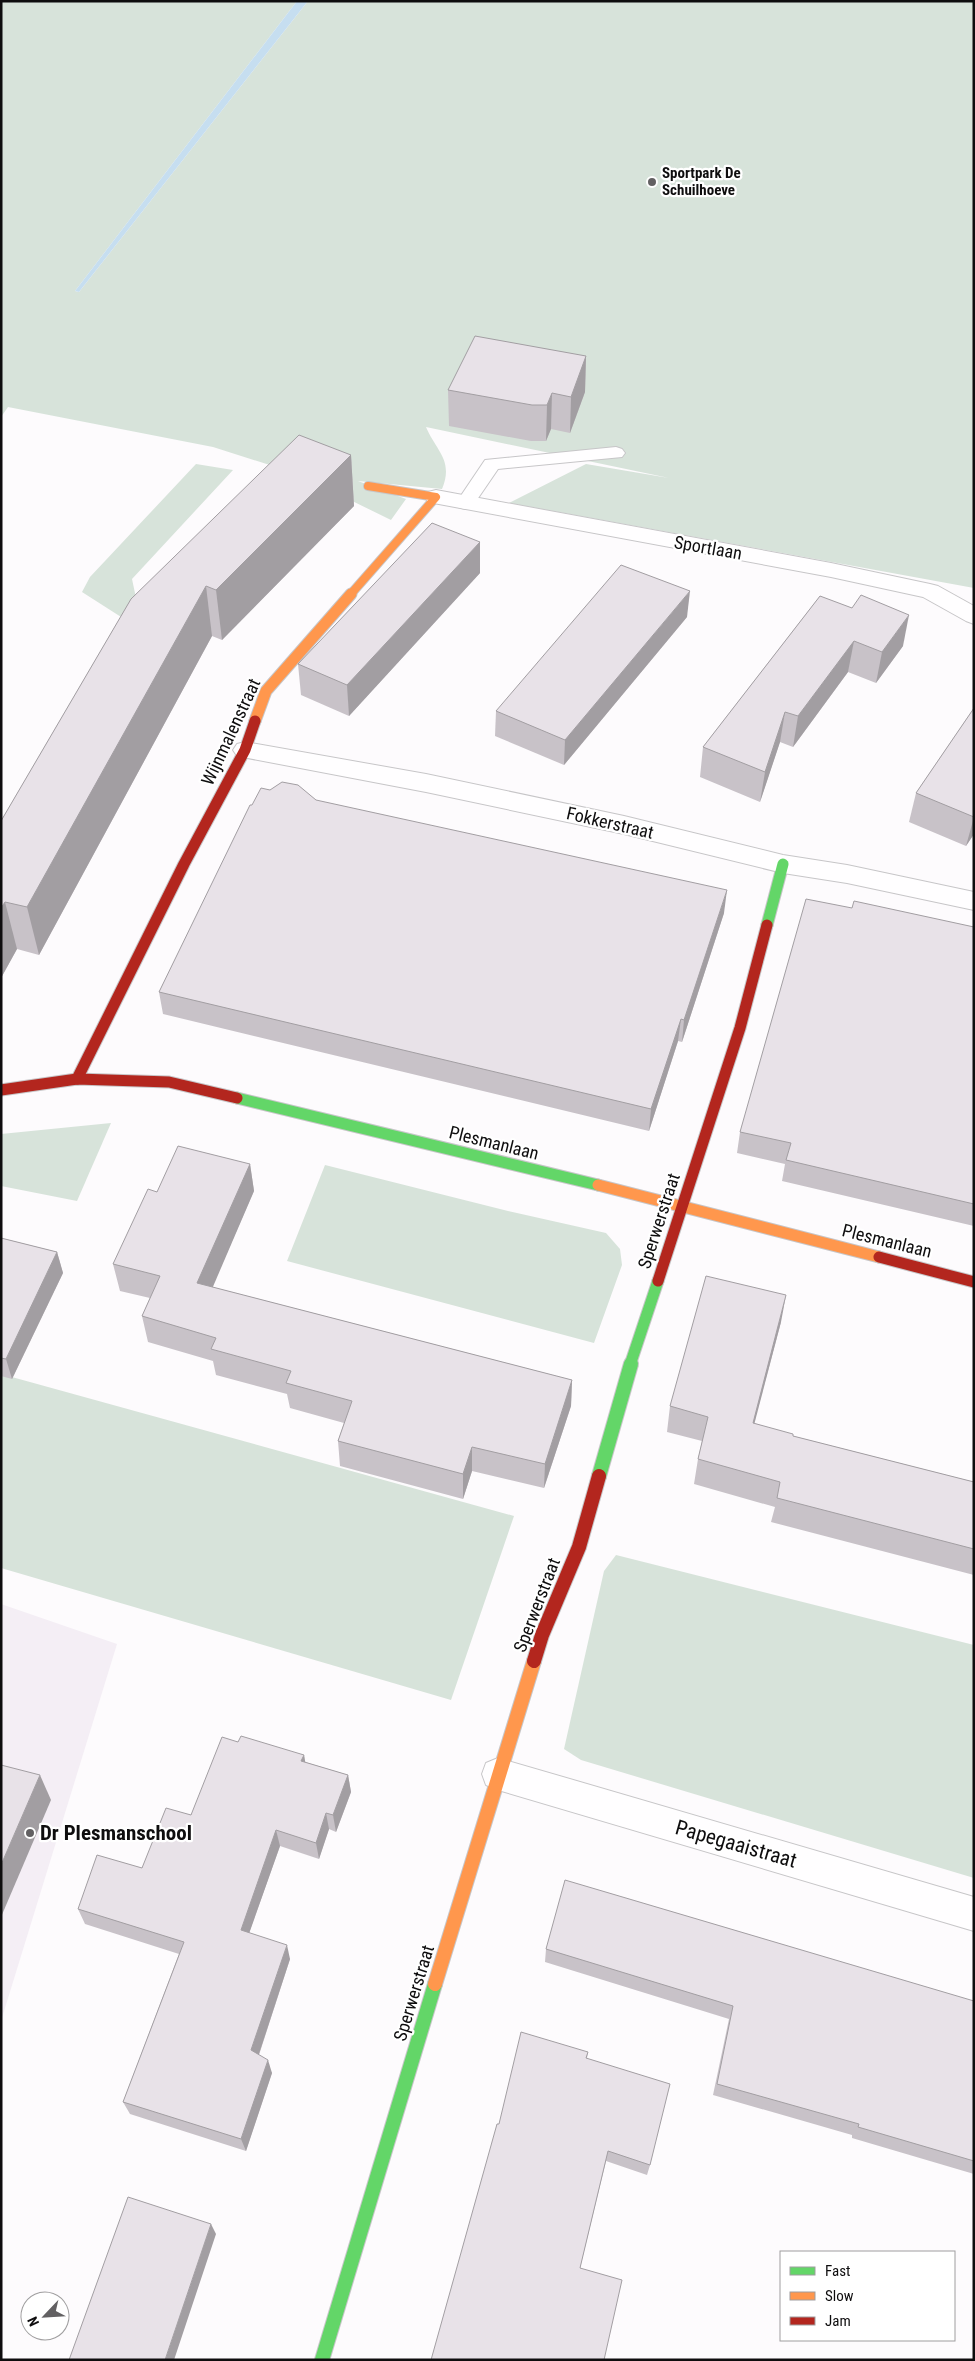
<svg xmlns="http://www.w3.org/2000/svg" width="975" height="2361" viewBox="0 0 975 2361" font-family="'Roboto Condensed',sans-serif">
  <style>
    .built { fill: #f4eef5 }
    .green { fill: #d7e3da }
    .water { fill: #c6def0 }
    .lines { fill: none; stroke-linecap: round; stroke-linejoin: round }
    .lane-casing { stroke: #c7c6c8; stroke-width: 2 }
    .street-casing { stroke: #c7c6c8; stroke-width: 2 }
    .fast-far1-casing { stroke: #c7c6c8; stroke-width: 13 }
    .fast-casing { stroke: #c7c6c8; stroke-width: 16 }
    .slow-far2-casing { stroke: #c7c6c8; stroke-width: 10 }
    .slow-far1-casing { stroke: #c7c6c8; stroke-width: 13 }
    .slow-casing { stroke: #c7c6c8; stroke-width: 16 }
    .jam-far1-casing { stroke: #c7c6c8; stroke-width: 13 }
    .jam-casing { stroke: #c7c6c8; stroke-width: 16 }
    .lane { fill: #fffeff; fill-rule: evenodd }
    .street { fill: #fffeff; fill-rule: evenodd }
    .fast-far1 { stroke: #63d668; stroke-width: 11 }
    .fast { stroke: #63d668; stroke-width: 14 }
    .slow-far2 { stroke: #ff974d; stroke-width: 8 }
    .slow-far1 { stroke: #ff974d; stroke-width: 11 }
    .slow { stroke: #ff974d; stroke-width: 14 }
    .jam-far1 { stroke: #b3261e; stroke-width: 11 }
    .jam { stroke: #b3261e; stroke-width: 14 }
    .wall { fill: #c8c2c8 }
    .shaded-wall { fill: #a29ea2 }
    .building { fill: #e8e2e8; stroke: #a29ea2 }
    .poi-dot { fill: #626062; stroke: #fff; stroke-width: 2 }
    .labels { text-anchor: middle; stroke-width: 4.5; stroke-linejoin: round; paint-order: stroke }
    .far-poi-label { font-size: 15px; font-weight: bold; fill: #0e0d0e; stroke: #fff; text-anchor: start }
    .street-label { font-size: 18px; fill: #0e0d0e; stroke: #fff }
    .near-poi-label { font-size: 21px; font-weight: bold; fill: #0e0d0e; stroke: #fff; text-anchor: start }
    .near-street-label { font-size: 21px; fill: #0e0d0e; stroke: #fff }
  </style>
  <rect width="100%" height="100%" fill="#fdfbfd"/>
  <polygon class="built" points="1,1604 117,1644 1,2021"/>
  <g class="green">
    <path d="M1,1H297L75,291L79,292L308,1H974V588L509,503L586,464L669,478L426,427C436,451 454,460 442,489L358,481L406,499L391,520L295,473L213,447L8,407L1,417Z"/>
    <polygon points="196,464 233,470 132,579 143,631 82,592 90,577"/>
    <polygon points="111,1123 77,1201 1,1186 1,1134"/>
    <polygon points="325,1165 508,1211 606,1233 620,1249 622,1265 594,1343 287,1261"/>
    <polygon points="1,1374 514,1516 451,1700 1,1568"/>
    <polygon points="616,1555 974,1645 974,1878 581,1760 564,1749 604,1571"/>
  </g>
  <polygon class="water" points="297,1 308,1 79,292 75,291"/>
  <g class="lines">
    <defs>
      <polygon id="lane" points="616,447 622,449 625,453 622,457 498,469 472,507 465,509 458,507 456,503 485,460"/>
      <g id="street">
        <polygon points="436,490 831,563 930,584 938,586 974,606 974,624 966,621 923,597 831,577 428,502 425,497 428,492"/>
        <polygon points="245,742 426,774 624,816 783,855 847,865 974,892 974,910 847,883 783,873 624,834 426,792 237,756 233,750 237,744"/>
        <polygon points="498,1758 974,1897 974,1931 498,1790 486,1785 482,1774 486,1763"/>
      </g>
      <g id="fast-far1">
        <polyline points="767,925 783,864"/>
        <polyline points="237,1098 598,1185"/>
        <polyline points="630,1365 658,1281"/>
      </g>
      <g id="fast">
        <polyline points="599,1476 631,1364"/>
        <polyline points="322,2360 435,1984"/>
      </g>
      <polyline id="slow-far2" points="350,595 436,497 368,486"/>
      <g id="slow-far1">
        <polyline points="255,721 266,691 351,594"/>
        <polyline points="598,1185 879,1257"/>
      </g>
      <polyline id="slow" points="435,1984 534,1661"/>
      <g id="jam-far1">
        <polyline points="77,1079 184,864 245,750 255,721"/>
        <polyline points="1,1090 77,1079 169,1082 237,1098"/>
        <polyline points="879,1257 974,1282"/>
        <polyline points="658,1281 740,1028 767,925"/>
      </g>
      <polyline id="jam" points="534,1661 542,1635 579,1547 599,1476"/>
    </defs>
    <use href="#lane" class="lane-casing"/>
    <use href="#street" class="street-casing"/>
    <use href="#fast-far1" class="fast-far1-casing"/>
    <use href="#fast" class="fast-casing"/>
    <use href="#slow-far2" class="slow-far2-casing"/>
    <use href="#slow-far1" class="slow-far1-casing"/>
    <use href="#slow" class="slow-casing"/>
    <use href="#jam-far1" class="jam-far1-casing"/>
    <use href="#jam" class="jam-casing"/>
    <use href="#lane" class="lane"/>
    <use href="#street" class="street"/>
    <use href="#fast-far1" class="fast-far1"/>
    <use href="#fast" class="fast"/>
    <use href="#slow-far2" class="slow-far2"/>
    <use href="#slow-far1" class="slow-far1"/>
    <use href="#slow" class="slow"/>
    <use href="#jam-far1" class="jam-far1"/>
    <use href="#jam" class="jam"/>
  </g>
  <g class="wall">
    <polygon points="586,356 585,392 570,433 551,429 546,441 531,441 449,426 448,390"/>
    <polygon points="351,455 354,506 222,640 212,636 39,955 17,949 1,978 1,821 131,599"/>
    <polygon points="480,542 480,573 349,716 301,695 298,664"/>
    <polygon points="820,596 903,646 876,683 848,672 793,747 780,742 760,802 700,777 703,747"/>
    <polygon points="687,617 564,765 495,736 496,711"/>
    <polygon points="974,708 974,834 966,846 909,822 916,793"/>
    <polygon points="252,805 724,913 682,1042 678,1041 649,1131 163,1014 159,992"/>
    <polygon points="852,908 974,927 974,1226 782,1181 785,1164 737,1153 740,1132"/>
    <polygon points="250,1164 254,1191 212,1287 572,1380 571,1406 544,1488 472,1471 463,1499 340,1466 338,1441 344,1423 290,1408 287,1394 216,1375 213,1361 148,1342 142,1316 150,1298 120,1291 113,1264 157,1192"/>
    <polygon points="1,1238 57,1252 63,1273 12,1379 1,1376"/>
    <polygon points="781,1322 754,1423 793,1436 974,1482 974,1575 771,1522 775,1507 694,1484 698,1459 702,1441 667,1432 670,1406"/>
    <polygon points="238,1742 304,1755 305,1762 348,1775 351,1792 336,1832 329,1829 319,1859 280,1846 249,1933 290,1959 259,2055 272,2073 246,2151 130,2114 123,2102 179,1954 85,1924 78,1909 142,1868 191,1815"/>
    <polygon points="546,1949 974,2001 974,2174 852,2138 852,2135 713,2095 729,2019 545,1962"/>
    <polygon points="588,2052 587,2058 650,2165 647,2175 606,2161 580,2268 499,2124"/>
  </g>
  <g class="shaded-wall">
    <polygon points="586,356 585,392 570,433 571,397"/>
    <polygon points="552,393 551,429 546,441 547,405"/>
    <polygon points="351,455 354,506 222,640 216,590"/>
    <polygon points="480,542 480,573 349,716 347,685"/>
    <polygon points="206,586 212,636 39,955 27,907"/>
    <polygon points="690,591 687,617 564,765 565,740"/>
    <polygon points="909,615 903,646 876,683 882,652"/>
    <polygon points="854,641 848,672 793,747 798,716"/>
    <polygon points="785,712 780,742 760,802 765,772"/>
    <polygon points="974,817 974,834 966,846"/>
    <polygon points="727,890 724,913 682,1042 684,1020"/>
    <polygon points="5,902 17,949 1,978 1,908"/>
    <polygon points="681,1019 678,1041 649,1131 651,1109"/>
    <polygon points="250,1164 254,1191 203,1310 197,1283"/>
    <polygon points="57,1252 63,1273 12,1379 6,1359"/>
    <polygon points="786,1295 781,1322 748,1448 753,1423"/>
    <polygon points="572,1380 571,1406 544,1488 545,1464"/>
    <polygon points="472,1447 472,1471 463,1499 463,1474"/>
    <polygon points="304,1755 307,1772 301,1761"/>
    <polygon points="40,1775 51,1800 1,1917 1,1865"/>
    <polygon points="348,1775 351,1792 336,1832 333,1815"/>
    <polygon points="326,1813 329,1829 319,1859 316,1843"/>
    <polygon points="276,1830 280,1846 245,1945 241,1930"/>
    <polygon points="287,1945 290,1959 256,2063 251,2050"/>
    <polygon points="268,2060 272,2073 246,2151 241,2139"/>
    <polygon points="211,2224 216,2234 174,2360 165,2360"/>
  </g>
  <g class="building">
    <polygon points="475,336 586,356 571,397 552,393 547,405 532,405 448,390"/>
    <polygon points="299,435 351,455 216,590 206,586 27,907 5,902 1,908 1,821 131,599"/>
    <polygon points="432,523 480,542 347,685 298,664"/>
    <polygon points="621,565 690,591 565,740 496,711"/>
    <polygon points="861,595 909,615 882,652 854,641 798,716 785,712 765,772 703,747 820,596 852,608"/>
    <polygon points="974,708 974,817 916,793"/>
    <polygon points="282,782 298,785 316,800 727,890 684,1020 681,1019 651,1109 159,992 250,805 252,805 261,788 270,790"/>
    <polygon points="806,899 852,908 854,901 974,927 974,1204 786,1160 791,1143 740,1132"/>
    <polygon points="178,1146 250,1164 197,1283 572,1380 545,1464 472,1447 463,1474 338,1441 352,1401 286,1383 291,1371 211,1349 216,1338 142,1316 160,1276 113,1264 148,1189 157,1192"/>
    <polygon points="1,1238 57,1252 6,1359 1,1358"/>
    <polygon points="706,1276 786,1295 753,1423 793,1434 793,1436 974,1482 974,1549 777,1498 780,1482 698,1459 708,1417 670,1406"/>
    <polygon points="241,1736 304,1755 301,1761 348,1775 333,1815 326,1813 316,1843 276,1830 241,1930 287,1945 251,2050 268,2060 241,2139 123,2102 184,1942 78,1909 97,1855 142,1868 166,1808 191,1815 222,1737 238,1742"/>
    <polygon points="1,1765 40,1775 1,1865"/>
    <polygon points="565,1880 974,2001 974,2161 858,2127 859,2124 717,2084 733,2006 546,1949"/>
    <polygon points="521,2032 588,2052 586,2058 670,2084 650,2165 608,2151 580,2268 622,2280 604,2360 431,2360 497,2124 499,2124"/>
    <polygon points="128,2197 211,2224 165,2360 69,2360"/>
  </g>
  <g class="poi-dot">
    <circle cx="652" cy="182" r="5"/>
    <circle cx="30" cy="1833" r="5"/>
  </g>
  <g class="labels">
    <g class="far-poi-label">
      <text x="662" y="178">Sportpark De<tspan x="662" dy="17">Schuilhoeve</tspan></text>
    </g>
    <g class="street-label">
      <text transform="translate(708 548) rotate(10)" y="6">Sportlaan</text>
      <text transform="translate(231 732) rotate(-65)" y="6">Wijnmalenstraat</text>
      <text transform="translate(610 823) rotate(13)" y="6">Fokkerstraat</text>
      <text transform="translate(494 1143) rotate(14)" y="6">Plesmanlaan</text>
      <text transform="translate(659 1221) rotate(-72)" y="6">Sperwerstraat</text>
      <text transform="translate(887 1241) rotate(14)" y="6">Plesmanlaan</text>
      <text transform="translate(537 1605) rotate(-69)" y="6">Sperwerstraat</text>
      <text transform="translate(414 1993) rotate(-73)" y="6">Sperwerstraat</text>
    </g>
    <g class="near-poi-label">
      <text x="40" y="1840">Dr Plesmanschool</text>
    </g>
    <g class="near-street-label">
      <text transform="translate(736 1844) rotate(16)" y="7">Papegaaistraat</text>
    </g>
  </g>
  <rect width="975" height="2361" fill="none" stroke="#0e0d0e" stroke-width="5"/>
  <rect x="780" y="2251" width="175" height="90" fill="#ffffff" stroke="#9f9e9f"/>
  <rect x="790" y="2267" width="25" height="8" fill="#63d668" stroke="#9f9e9f"/>
  <text x="825" y="2276" font-size="15" fill="#0e0d0e">Fast</text>
  <rect x="790" y="2292" width="25" height="8" fill="#ff974d" stroke="#9f9e9f"/>
  <text x="825" y="2301" font-size="15" fill="#0e0d0e">Slow</text>
  <rect x="790" y="2317" width="25" height="8" fill="#b3261e" stroke="#9f9e9f"/>
  <text x="825" y="2326" font-size="15" fill="#0e0d0e">Jam</text>
  <g transform="translate(45 2316) rotate(245)"><circle r="24" fill="#ffffff" stroke="#9f9e9f"/>
  <path d="M0-4L9 19L0 12L-9 19Z" fill="#626062"/>
  <text y="-8" font-size="14" font-weight="bold" text-anchor="middle" fill="#0e0d0e">N</text>
  </g>
</svg>
